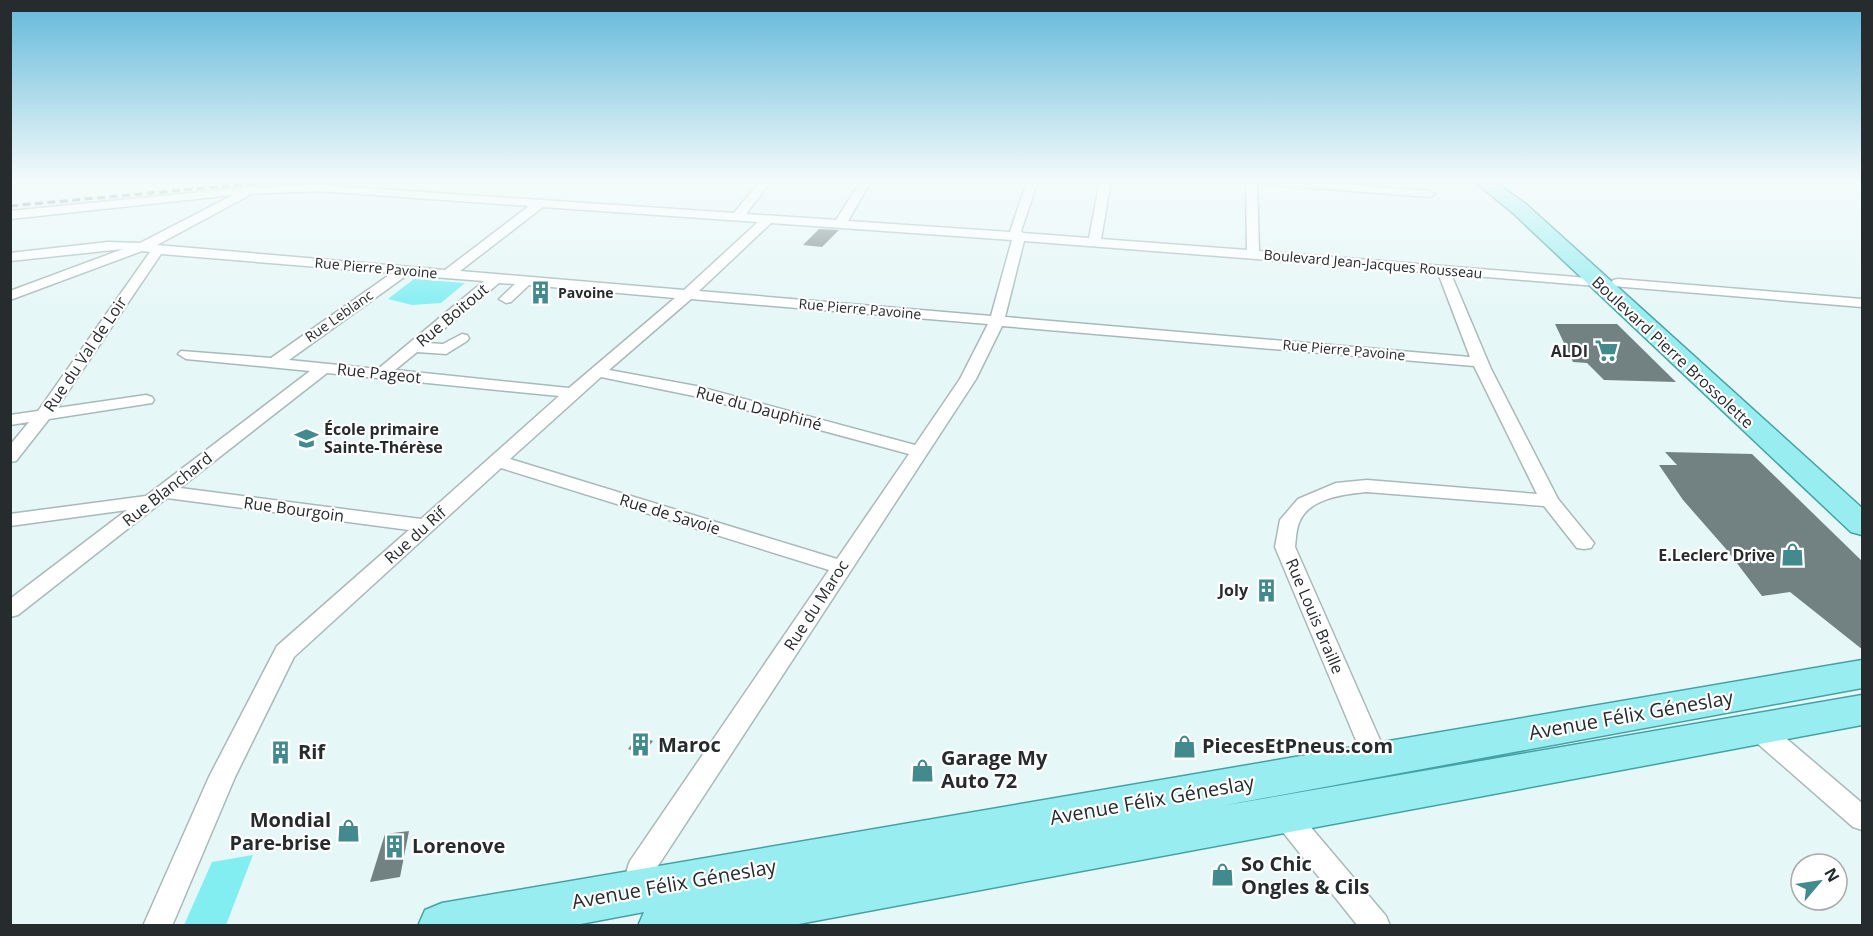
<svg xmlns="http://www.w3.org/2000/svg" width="1873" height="936" viewBox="0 0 1873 936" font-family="'Open Sans',sans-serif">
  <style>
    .green { fill: #83eef2 }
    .building { fill: #728282 }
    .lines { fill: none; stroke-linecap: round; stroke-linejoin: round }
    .street-casing { stroke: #a9b9b9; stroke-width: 3 }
    .primary-casing { stroke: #44a2a5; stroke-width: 3 }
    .street { fill: #fff; fill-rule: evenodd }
    .primary { fill: #98edf0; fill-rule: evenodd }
    .rail { stroke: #707a7a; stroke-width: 3; stroke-dasharray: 8 4.5; stroke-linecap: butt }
    .labels { text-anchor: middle; stroke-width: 4.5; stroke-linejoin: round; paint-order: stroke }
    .far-street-label { font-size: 14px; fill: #262c2d; stroke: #fff }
    .far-poi-label { font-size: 14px; font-weight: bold; fill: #262c2d; stroke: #fff; text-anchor: start }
    .street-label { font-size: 16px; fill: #262c2d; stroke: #fff }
    .poi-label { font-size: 16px; font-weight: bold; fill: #262c2d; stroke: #fff; text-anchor: end }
    .near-street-label { font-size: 20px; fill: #262c2d; stroke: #fff }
    .near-poi-label { font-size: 20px; font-weight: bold; fill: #262c2d; stroke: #fff; text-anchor: start }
  </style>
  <rect width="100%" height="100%" fill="#e6f7f7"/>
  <g class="green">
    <polygon points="414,279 465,283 441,303 412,305 388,299"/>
    <polygon points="253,855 226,925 184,925 212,862"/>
  </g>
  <g class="building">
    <polygon points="819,229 839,230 822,247 803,245"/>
    <polygon points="1555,324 1617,324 1676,382 1604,380 1587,363 1573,362"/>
    <polygon points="1665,452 1752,454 1863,562 1863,650 1790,592 1762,596 1726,549 1683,500 1659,465 1677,465"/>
    <polygon points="638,736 653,741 643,754 628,749"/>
    <polygon points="409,831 400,877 370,882 385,834"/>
  </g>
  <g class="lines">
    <defs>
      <g id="street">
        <path d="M760,181H771L746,214L836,220L861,181H871L848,221L1010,232L1027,181H1038L1021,231L1023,233L1089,238L1100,181H1111L1101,239L1247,250L1246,181H1257L1259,251L1601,279L1603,282L1596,286L1451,274L1491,369L1558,499L1594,543L1591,548L1584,549L1577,548L1544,506L1367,492C1345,494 1308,498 1299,523C1296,530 1296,539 1295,547L1380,740L1392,759L1389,766C1372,772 1365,759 1358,745L1275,547L1280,520L1298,499L1336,483L1367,480L1537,494L1474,366L1002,326L976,379L654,872L655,893L651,902L641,906L631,902C625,889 624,874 630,861L829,570L501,468L294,657L235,777L172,926H143L209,777L277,646L409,530L167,498L18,615L10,617V599L127,510L10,526V514L146,496L310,371L186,359L178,354L181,351L271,358L392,273L161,254L57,408L146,395L152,397L154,400L152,403L49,419L16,461L10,462V445L29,422L10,425V415L38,411L150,252L142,251L10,300V291L123,249L10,261V253L108,242L140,243L233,195L10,219V211L251,187L319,185L734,213ZM319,191L529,206L445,270L157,245L248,196L249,194ZM543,207L758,222L684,290L460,271ZM771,223L1012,240L991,316L699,291ZM1024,241L1438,273L1470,357L1005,317ZM407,275L484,281L378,369L289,360ZM499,283L515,284L499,299L506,303L511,302L529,285L675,298L569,388L395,370L417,352L446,354L467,341L469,338L467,335L462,334L443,344L427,343ZM691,299L988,324L960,379L915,445L696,386L609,370ZM327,373L559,396L421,519L180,488ZM601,377L694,396L909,454L837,559L510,459Z"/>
        <polygon points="1259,181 1303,181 1429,191 1435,194 1429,197 1265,184"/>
        <polygon points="1618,279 1862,299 1862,307 1613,286 1611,283 1613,280"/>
        <polygon points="1758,719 1767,722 1862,803 1862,830 1853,827 1749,736 1746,729 1749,722"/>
        <polygon points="1283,802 1292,805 1386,916 1390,926 1358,926 1274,821 1270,813 1274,805"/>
      </g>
      <g id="primary">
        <polygon points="1474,181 1494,181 1527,205 1862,508 1862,535 1851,532 1513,213"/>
        <polygon points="1862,660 1862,688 1221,806 1862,695 1862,725 788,926 638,926 644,912 570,926 418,926 425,910 442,903"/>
      </g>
    </defs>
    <use href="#street" class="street-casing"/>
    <use href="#primary" class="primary-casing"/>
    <use href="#street" class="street"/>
    <use href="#primary" class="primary"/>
    <polyline class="rail" points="10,206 280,181"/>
  </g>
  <linearGradient id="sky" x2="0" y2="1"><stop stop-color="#62b8da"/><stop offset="0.58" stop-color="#f4fbfb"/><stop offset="1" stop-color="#f4fbfb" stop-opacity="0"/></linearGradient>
  <rect width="1873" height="312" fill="url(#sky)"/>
  <defs>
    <symbol id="building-bare" viewBox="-9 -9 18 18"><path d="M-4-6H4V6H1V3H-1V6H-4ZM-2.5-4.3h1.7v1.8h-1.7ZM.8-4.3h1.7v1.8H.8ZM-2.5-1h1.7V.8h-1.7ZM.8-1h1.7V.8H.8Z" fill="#428a8d" stroke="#fff" stroke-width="2.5" paint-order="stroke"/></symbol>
    <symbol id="supermarket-bare" viewBox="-9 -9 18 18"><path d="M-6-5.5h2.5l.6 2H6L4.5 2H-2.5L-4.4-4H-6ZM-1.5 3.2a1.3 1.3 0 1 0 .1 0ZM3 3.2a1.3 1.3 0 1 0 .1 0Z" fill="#428a8d" stroke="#fff" stroke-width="2.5" paint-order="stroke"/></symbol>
    <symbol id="school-bare" viewBox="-9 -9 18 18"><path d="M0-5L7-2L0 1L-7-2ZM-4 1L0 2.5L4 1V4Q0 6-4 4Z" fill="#428a8d" stroke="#fff" stroke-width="2.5" paint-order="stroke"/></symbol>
    <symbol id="shop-bare" viewBox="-9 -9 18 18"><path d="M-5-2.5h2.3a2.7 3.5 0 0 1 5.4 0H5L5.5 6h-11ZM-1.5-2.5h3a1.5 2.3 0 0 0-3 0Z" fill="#428a8d" stroke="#fff" stroke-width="2.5" paint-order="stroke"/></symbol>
  </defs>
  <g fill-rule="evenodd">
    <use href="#building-bare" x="524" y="276" width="33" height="33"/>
    <use href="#supermarket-bare" x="1590" y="334" width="33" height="33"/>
    <use href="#school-bare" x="290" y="422" width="33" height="33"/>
    <use href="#shop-bare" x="1776" y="538" width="33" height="33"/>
    <use href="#building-bare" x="1250" y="574" width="33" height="33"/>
    <use href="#building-bare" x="624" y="728" width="33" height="33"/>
    <use href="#shop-bare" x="1168" y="730" width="33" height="33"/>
    <use href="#building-bare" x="264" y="736" width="33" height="33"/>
    <use href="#shop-bare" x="906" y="754" width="33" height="33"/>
    <use href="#shop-bare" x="332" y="814" width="33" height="33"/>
    <use href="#building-bare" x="378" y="830" width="33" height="33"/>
    <use href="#shop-bare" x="1206" y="858" width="33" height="33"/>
  </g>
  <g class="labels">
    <g class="far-street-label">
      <text transform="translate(1373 264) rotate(5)" y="5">Boulevard Jean-Jacques Rousseau</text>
      <text transform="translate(376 268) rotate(5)" y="5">Rue Pierre Pavoine</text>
      <text transform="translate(860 309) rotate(5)" y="5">Rue Pierre Pavoine</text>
      <text transform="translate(339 316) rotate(-35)" y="5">Rue Leblanc</text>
      <text transform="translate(1344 350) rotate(5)" y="5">Rue Pierre Pavoine</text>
    </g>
    <g class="far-poi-label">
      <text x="558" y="298">Pavoine</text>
    </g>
    <g class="street-label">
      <text transform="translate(452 315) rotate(-40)" y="6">Rue Boitout</text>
      <text transform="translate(1673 352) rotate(43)" y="6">Boulevard Pierre Brossolette</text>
      <text transform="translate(85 354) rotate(-56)" y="6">Rue du Val de Loir</text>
      <text transform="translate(379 373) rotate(6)" y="6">Rue Pageot</text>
      <text transform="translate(759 408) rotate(15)" y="6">Rue du Dauphiné</text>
      <text transform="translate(167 489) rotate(-38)" y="6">Rue Blanchard</text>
      <text transform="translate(294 509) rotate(8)" y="6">Rue Bourgoin</text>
      <text transform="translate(670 514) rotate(17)" y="6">Rue de Savoie</text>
      <text transform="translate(415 535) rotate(-42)" y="6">Rue du Rif</text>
      <text transform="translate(816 605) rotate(-57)" y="6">Rue du Maroc</text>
      <text transform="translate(1315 616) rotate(67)" y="6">Rue Louis Braille</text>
    </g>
    <g class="poi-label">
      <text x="1588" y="357">ALDI</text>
      <text x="324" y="435" text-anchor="start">École primaire<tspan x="324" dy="18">Sainte-Thérèse</tspan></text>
      <text x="1775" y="561">E.Leclerc Drive</text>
      <text x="1248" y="596">Joly</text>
    </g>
    <g class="near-street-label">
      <text transform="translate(1631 715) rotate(-10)" y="7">Avenue Félix Géneslay</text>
      <text transform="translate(1152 800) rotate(-10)" y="7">Avenue Félix Géneslay</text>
      <text transform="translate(674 884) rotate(-10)" y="7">Avenue Félix Géneslay</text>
    </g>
    <g class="near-poi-label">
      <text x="658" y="752">Maroc</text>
      <text x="1202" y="753">PiecesEtPneus.com</text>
      <text x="298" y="759">Rif</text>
      <text x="941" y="765">Garage My<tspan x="941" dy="23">Auto 72</tspan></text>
      <text x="331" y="827" text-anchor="end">Mondial<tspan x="331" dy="23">Pare-brise</tspan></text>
      <text x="412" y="853">Lorenove</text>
      <text x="1241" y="871">So Chic<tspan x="1241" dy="23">Ongles &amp; Cils</tspan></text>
    </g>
  </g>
  <rect width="1873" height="936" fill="none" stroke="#262c2d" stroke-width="24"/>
  <g transform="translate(1819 882) rotate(61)"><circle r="28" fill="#ffffff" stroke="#a8abab" stroke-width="1.5"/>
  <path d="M0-4.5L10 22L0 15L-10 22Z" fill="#428a8d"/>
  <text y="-9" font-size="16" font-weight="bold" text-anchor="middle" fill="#262c2d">N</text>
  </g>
</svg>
